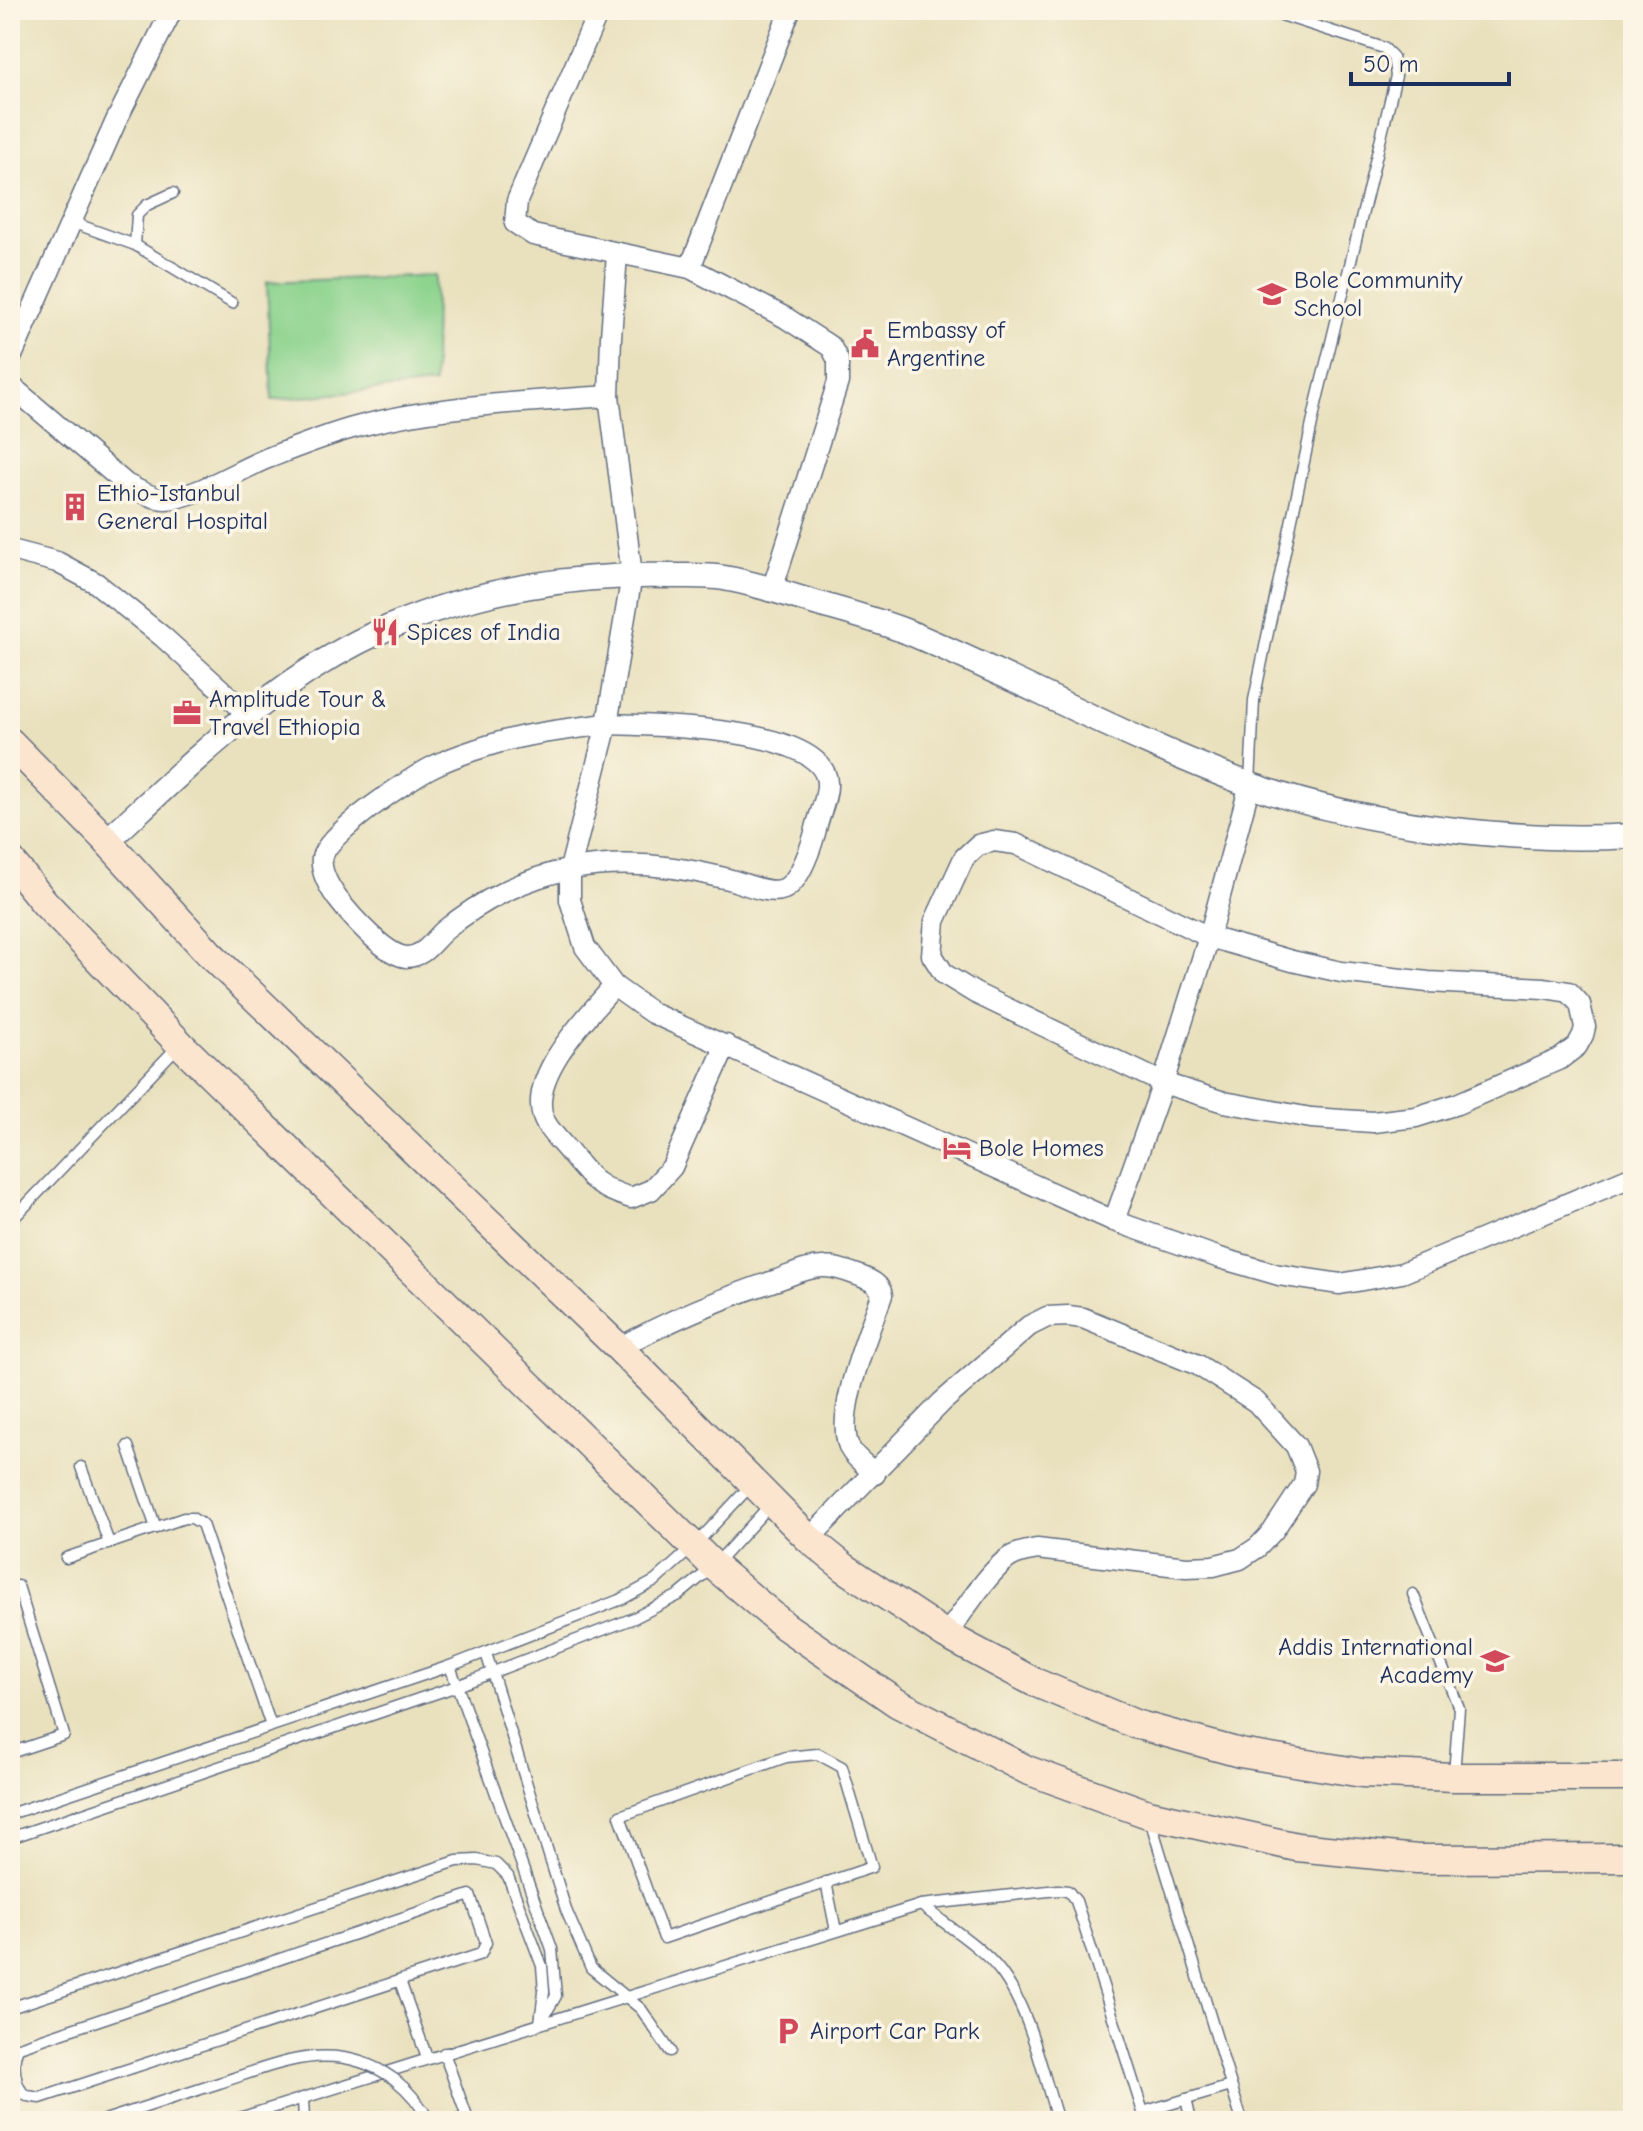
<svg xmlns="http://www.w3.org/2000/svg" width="1643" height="2131" viewBox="0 0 1643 2131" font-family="'Comic Neue',sans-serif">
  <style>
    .green { fill: #8bd38d; stroke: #538176; stroke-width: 2 }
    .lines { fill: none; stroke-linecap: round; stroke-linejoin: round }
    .service-casing { stroke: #636d80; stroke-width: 13 }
    .minor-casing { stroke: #636d80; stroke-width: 23 }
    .tertiary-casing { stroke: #636d80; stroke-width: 27 }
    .secondary-casing { stroke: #636d80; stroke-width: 31 }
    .service { stroke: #fff; stroke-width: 10 }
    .minor { stroke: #fff; stroke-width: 20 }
    .tertiary { stroke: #fff; stroke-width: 24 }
    .secondary { stroke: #fbe5cf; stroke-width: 28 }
    .service-bridge-casing { stroke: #636d80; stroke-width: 13; stroke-linecap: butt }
    .service-bridge { stroke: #fff; stroke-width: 10 }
    .labels { text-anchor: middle; stroke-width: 7; stroke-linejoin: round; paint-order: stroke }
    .poi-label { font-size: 24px; fill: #1b2f5e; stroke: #fcf5e5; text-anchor: start }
  </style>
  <rect width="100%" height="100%" fill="#fcf5e5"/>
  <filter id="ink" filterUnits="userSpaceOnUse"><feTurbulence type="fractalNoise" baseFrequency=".0125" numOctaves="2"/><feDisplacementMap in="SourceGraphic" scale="16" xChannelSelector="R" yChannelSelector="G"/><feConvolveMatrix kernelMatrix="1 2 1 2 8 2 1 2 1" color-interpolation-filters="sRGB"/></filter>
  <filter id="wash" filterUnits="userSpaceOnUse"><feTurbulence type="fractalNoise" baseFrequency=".006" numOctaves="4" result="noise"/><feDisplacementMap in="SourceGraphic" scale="32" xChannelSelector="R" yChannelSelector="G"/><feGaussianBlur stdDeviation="1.8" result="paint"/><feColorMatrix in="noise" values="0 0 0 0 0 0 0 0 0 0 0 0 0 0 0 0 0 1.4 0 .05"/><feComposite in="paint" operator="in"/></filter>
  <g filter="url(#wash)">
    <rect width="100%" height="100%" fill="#e9e1be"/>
    <polygon class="green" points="435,275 434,384 272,400 267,282"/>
  </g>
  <g filter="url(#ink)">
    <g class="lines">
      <defs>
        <g id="service">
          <polyline points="71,222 135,245 232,303"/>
          <polyline points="135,245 137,215 147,205 173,193"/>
          <polyline points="1250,784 1254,700 1267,637 1317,400 1396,76 1393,57 1384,48 1266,10"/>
          <polyline points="10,1222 180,1044"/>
          <polyline points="128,1446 156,1528"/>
          <polyline points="81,1467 109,1543"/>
          <polyline points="66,1558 184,1518 192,1518 202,1524 271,1726"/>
          <polyline points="1413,1594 1459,1708 1454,1775"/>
          <polyline points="486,1653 566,1910 591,1968 641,2009 670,2051"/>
          <polyline points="450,1666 552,1949 556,1996 543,2018"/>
          <polyline points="10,1753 64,1735 18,1586"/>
          <polygon points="818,1754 842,1767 872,1867 664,1938 620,1816 786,1757"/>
          <polyline points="10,1814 450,1666 622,1599 655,1581 694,1546 752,1484"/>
          <polyline points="1149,1816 1242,2121"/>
          <polyline points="10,1838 457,1686 634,1618 679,1595 714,1566 771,1504"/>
          <polyline points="826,1882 836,1931"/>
          <path d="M470,1895L486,1943L481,1954L40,2098C38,2098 29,2096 27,2096C14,2089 11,2057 19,2047Z"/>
          <path d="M921,1905C947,1926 980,1945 1001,1972C1031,2012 1042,2073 1058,2121"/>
          <polyline points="400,1981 427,2058"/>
          <polyline points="10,2008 457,1861 477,1860 496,1864 508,1876 542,1966 544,1991 540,2023"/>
          <polyline points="444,2053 467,2117 453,2121"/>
          <polyline points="303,2098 304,2121"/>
          <polyline points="1186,2099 1191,2121"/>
          <polyline points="230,2121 921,1905 1058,1890 1068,1891 1076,1901 1143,2112 1231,2086"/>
        </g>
        <g id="minor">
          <polyline points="599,10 517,201 515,223 533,235 690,268 786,318 831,347 838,360 838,382 772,590"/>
          <polyline points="617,254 611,337 609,396 632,575 607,724 570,869 570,900 585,947 614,986 652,1013 1114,1221 1220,1258 1279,1275 1340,1284 1402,1273 1633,1176"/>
          <polyline points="690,268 790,10"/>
          <polyline points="10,360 116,121 172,10"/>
          <path d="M10,385L126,484C138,490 152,499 166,499C193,499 242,468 268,458C294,448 322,437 349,429C433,405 522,402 609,396"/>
          <polyline points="15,551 57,562 96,583 163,637 249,715"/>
          <path d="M607,724C648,725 825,726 827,783C828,796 820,813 817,825C813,842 801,881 784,889C768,896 740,881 724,878C674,865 623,860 572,869C526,877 480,901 445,930C432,941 425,957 406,957C385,955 350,915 337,898C330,888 320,871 322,858C325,835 411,777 434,766C454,756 494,743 516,738C546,731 577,728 607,724Z"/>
          <polygon points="994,841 1016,844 1209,937 1292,961 1341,972 1428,982 1544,988 1569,992 1580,1004 1585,1027 1583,1035 1577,1046 1560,1059 1457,1104 1416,1117 1373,1122 1311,1118 1224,1102 1163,1083 975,993 944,974 932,955 935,921 964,858 978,845"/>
          <path d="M614,986C588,1016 529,1074 543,1117C547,1129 561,1142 569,1152C592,1180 596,1187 631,1198L651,1190L672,1167L726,1045"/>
          <polyline points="1114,1221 1163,1083 1209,937 1250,784"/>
          <path d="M619,1348C670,1320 722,1298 777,1280C792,1275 809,1266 825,1267C837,1267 849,1272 860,1276C870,1280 880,1284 882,1295C870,1330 830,1422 852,1452C858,1460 868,1467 875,1474"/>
          <path d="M809,1539L942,1402L1029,1326L1047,1317L1068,1316L1083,1318L1198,1365L1256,1402L1296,1446L1306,1471L1304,1484L1273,1531L1258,1547L1240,1559L1213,1566L1186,1567L1037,1549C1029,1551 1019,1552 1012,1556C991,1567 962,1614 946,1635"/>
        </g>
        <path id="tertiary" d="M107,841C193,762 281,673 390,627C478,589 579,573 674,576C690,576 708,575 724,578C754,583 783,593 812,602C846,612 882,621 915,635C1027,683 1134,742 1248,784C1360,825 1515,843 1633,836"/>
        <g id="secondary">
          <polyline points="10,742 107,841 209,953 619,1348 809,1539 845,1568 946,1635 1034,1682 1135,1724 1240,1753 1362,1773 1454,1777 1633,1777"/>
          <polyline points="10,860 44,902 180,1044 714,1566 785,1626 897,1703 1027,1770 1148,1814 1297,1847 1417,1859 1633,1858"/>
        </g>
      </defs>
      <use href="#service" class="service-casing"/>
      <use href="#minor" class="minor-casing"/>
      <use href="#tertiary" class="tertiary-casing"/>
      <use href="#secondary" class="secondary-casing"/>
      <use href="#service" class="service"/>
      <use href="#minor" class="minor"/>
      <use href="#tertiary" class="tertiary"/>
      <use href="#secondary" class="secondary"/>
      <defs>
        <path id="service-bridge" d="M102,2121C141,2108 180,2096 219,2083C280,2063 335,2037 394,2079C408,2090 421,2105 429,2121"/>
      </defs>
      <use href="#service-bridge" class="service-bridge-casing"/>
      <use href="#service-bridge" class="service-bridge"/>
    </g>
  </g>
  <defs>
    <symbol id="school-bare" viewBox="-9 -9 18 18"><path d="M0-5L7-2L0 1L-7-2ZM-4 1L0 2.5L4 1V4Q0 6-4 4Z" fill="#d1495b" stroke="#fcf5e5" stroke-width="2.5" paint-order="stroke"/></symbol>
    <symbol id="civic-bare" viewBox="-9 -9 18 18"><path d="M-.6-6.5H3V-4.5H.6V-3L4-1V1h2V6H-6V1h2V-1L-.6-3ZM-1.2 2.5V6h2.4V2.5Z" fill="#d1495b" stroke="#fcf5e5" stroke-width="2.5" paint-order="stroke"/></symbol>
    <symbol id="building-bare" viewBox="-9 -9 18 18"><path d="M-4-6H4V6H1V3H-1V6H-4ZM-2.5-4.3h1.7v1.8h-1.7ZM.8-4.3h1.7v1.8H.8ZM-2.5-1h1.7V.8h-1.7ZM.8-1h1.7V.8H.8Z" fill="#d1495b" stroke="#fcf5e5" stroke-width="2.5" paint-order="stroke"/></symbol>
    <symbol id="restaurant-bare" viewBox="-9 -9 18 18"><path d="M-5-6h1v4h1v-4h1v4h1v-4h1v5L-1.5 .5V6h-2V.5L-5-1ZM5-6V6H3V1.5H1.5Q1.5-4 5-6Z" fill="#d1495b" stroke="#fcf5e5" stroke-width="2.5" paint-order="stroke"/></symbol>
    <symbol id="office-bare" viewBox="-9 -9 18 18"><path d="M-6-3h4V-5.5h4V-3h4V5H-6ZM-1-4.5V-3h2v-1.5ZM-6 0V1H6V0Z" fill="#d1495b" stroke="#fcf5e5" stroke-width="2.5" paint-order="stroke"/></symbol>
    <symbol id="hotel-bare" viewBox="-9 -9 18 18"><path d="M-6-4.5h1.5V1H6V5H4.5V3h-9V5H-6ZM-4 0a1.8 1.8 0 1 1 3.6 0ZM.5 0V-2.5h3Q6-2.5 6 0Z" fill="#d1495b" stroke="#fcf5e5" stroke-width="2.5" paint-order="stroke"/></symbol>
    <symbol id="parking-bare" viewBox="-9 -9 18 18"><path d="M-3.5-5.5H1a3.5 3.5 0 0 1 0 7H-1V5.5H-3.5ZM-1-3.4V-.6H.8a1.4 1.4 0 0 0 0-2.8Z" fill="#d1495b" stroke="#fcf5e5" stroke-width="2.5" paint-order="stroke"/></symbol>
  </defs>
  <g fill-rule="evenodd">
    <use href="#school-bare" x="1252" y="274" width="40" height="40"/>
    <use href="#civic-bare" x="845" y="324" width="40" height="40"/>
    <use href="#building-bare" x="55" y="487" width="40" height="40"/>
    <use href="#restaurant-bare" x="365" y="612" width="40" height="40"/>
    <use href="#office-bare" x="167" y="693" width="40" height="40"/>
    <use href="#hotel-bare" x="937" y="1128" width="40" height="40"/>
    <use href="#school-bare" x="1475" y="1641" width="40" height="40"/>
    <use href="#parking-bare" x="768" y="2011" width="40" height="40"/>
  </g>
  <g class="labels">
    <g class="poi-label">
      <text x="1294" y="288">Bole Community<tspan x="1294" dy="28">School</tspan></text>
      <text x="887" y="338">Embassy of<tspan x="887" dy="28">Argentine</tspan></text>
      <text x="97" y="501">Ethio-Istanbul<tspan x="97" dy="28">General Hospital</tspan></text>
      <text x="407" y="640">Spices of India</text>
      <text x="209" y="707">Amplitude Tour &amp;<tspan x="209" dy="28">Travel Ethiopia</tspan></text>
      <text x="979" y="1156">Bole Homes</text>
      <text x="1473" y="1655" text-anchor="end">Addis International<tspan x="1473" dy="28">Academy</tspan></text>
      <text x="810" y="2039">Airport Car Park</text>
    </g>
  </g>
  <rect width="1643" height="2131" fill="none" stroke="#fcf5e5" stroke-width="40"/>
  <path d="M1351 72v12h158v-12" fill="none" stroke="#1b2f5e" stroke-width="4"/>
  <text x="1363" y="72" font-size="24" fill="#1b2f5e" stroke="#fcf5e5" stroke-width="6" paint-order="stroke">50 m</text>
</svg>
